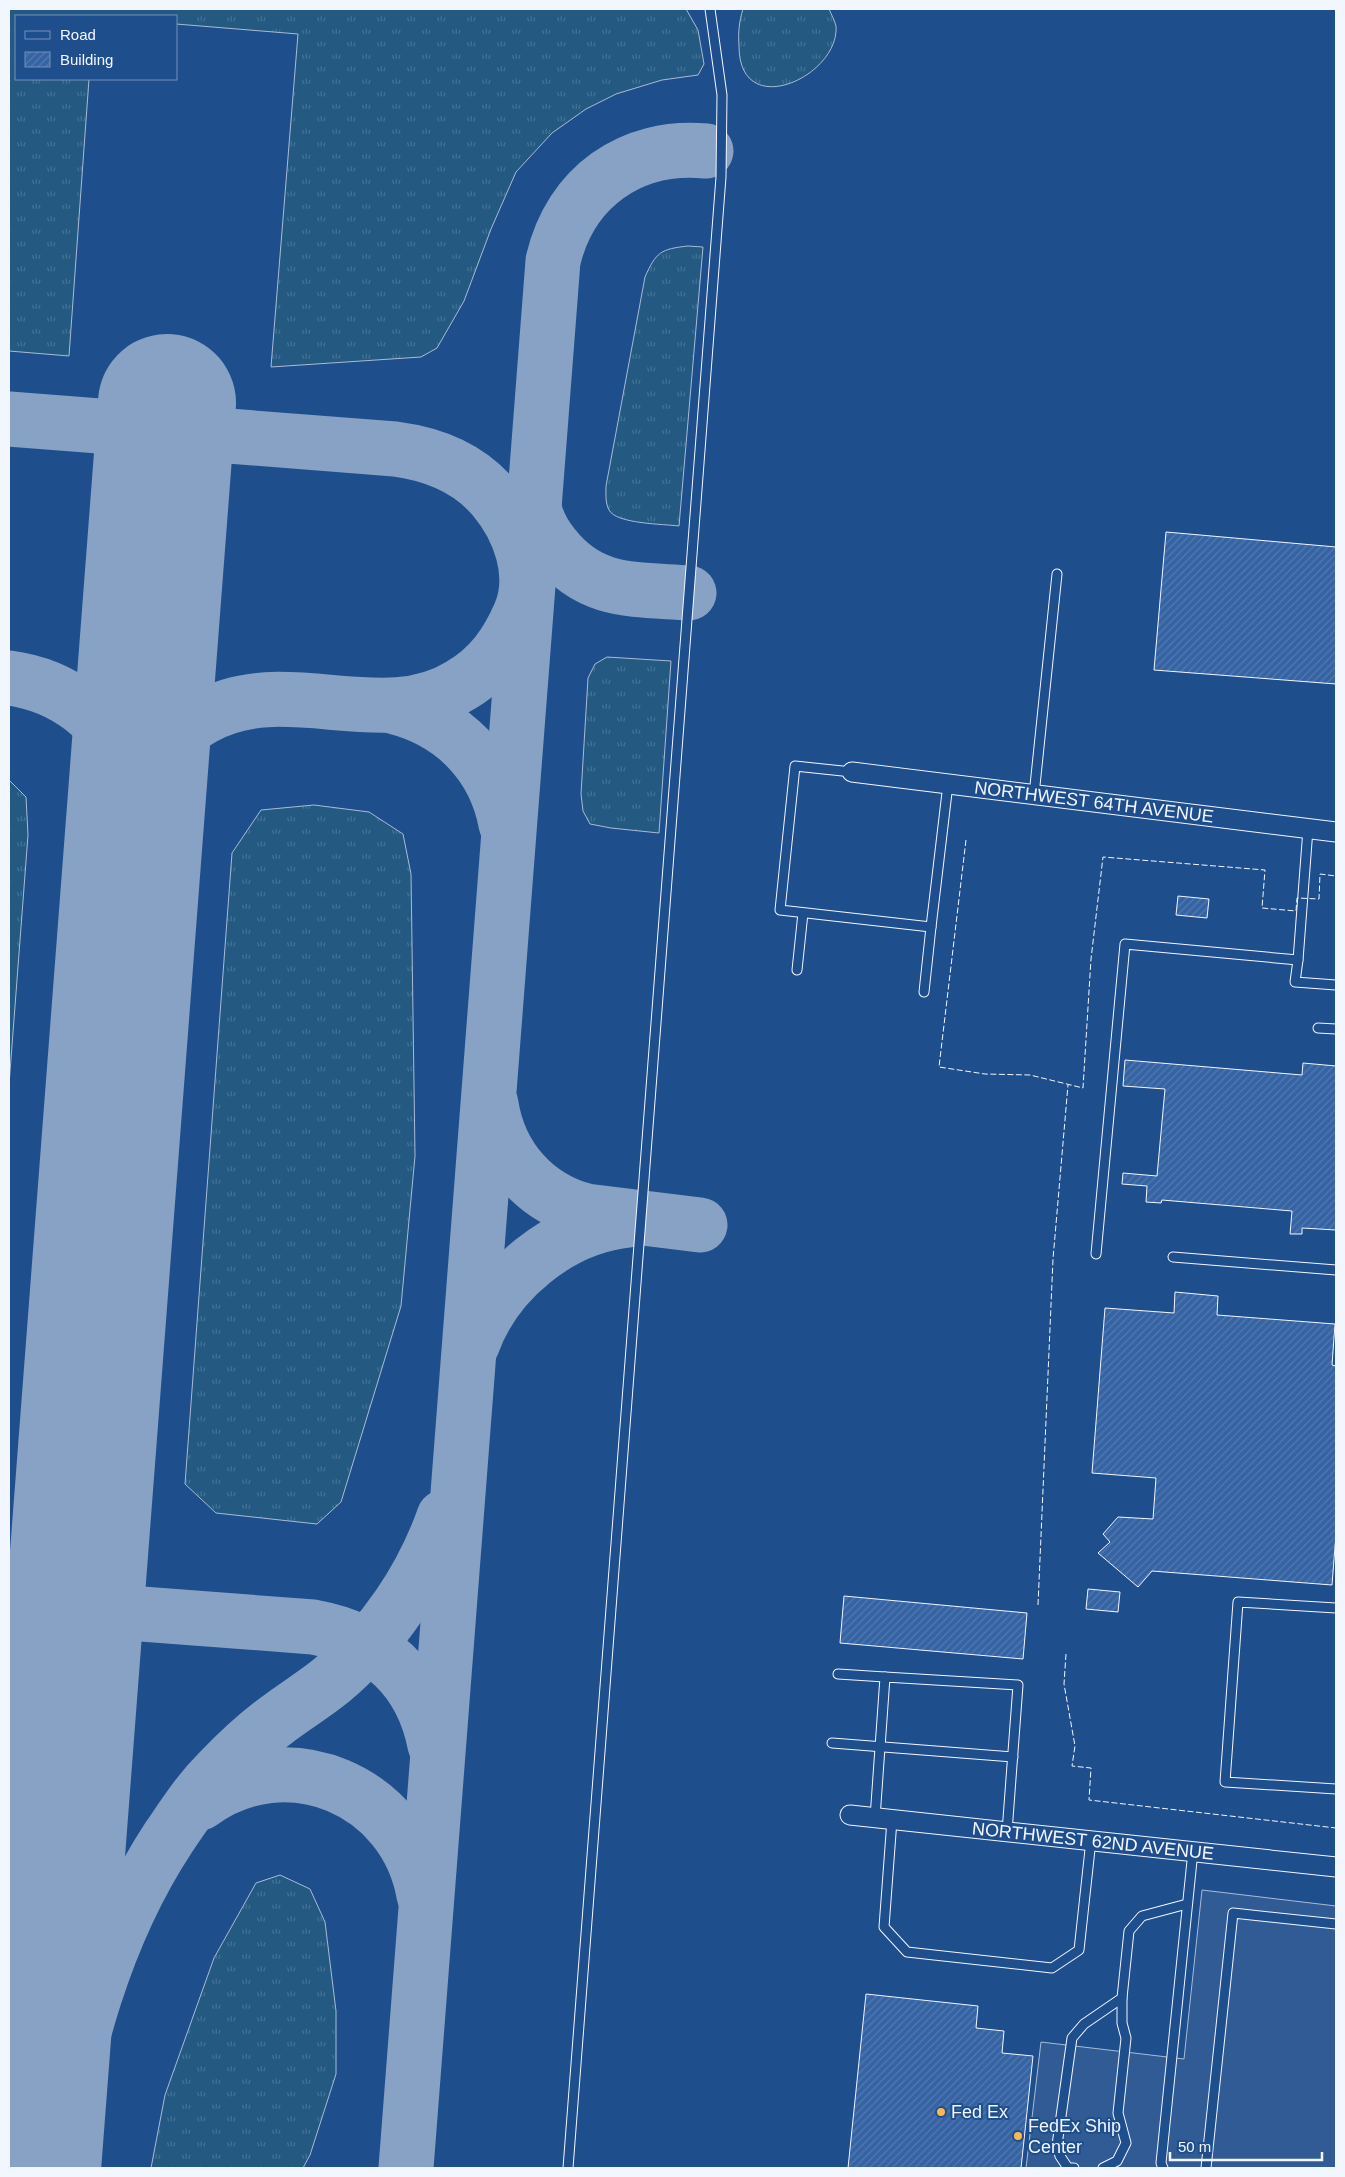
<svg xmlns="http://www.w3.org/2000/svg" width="1345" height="2177" viewBox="0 0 1345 2177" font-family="Helvetica,sans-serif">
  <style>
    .grass { fill: url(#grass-tufts); stroke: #a8bbd7 }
    .parking { fill: #305b95; stroke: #a8bbd7 }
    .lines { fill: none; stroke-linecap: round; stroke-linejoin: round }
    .taxiway { stroke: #88a2c6; stroke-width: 55 }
    .runway { stroke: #88a2c6; stroke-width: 138 }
    .building { fill: url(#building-hatch); stroke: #f2f6ff }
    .service-casing { stroke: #f2f6ff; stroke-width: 11 }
    .minor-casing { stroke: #f2f6ff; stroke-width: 21 }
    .service { stroke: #1f4e8c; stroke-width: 9 }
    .minor { stroke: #1f4e8c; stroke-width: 19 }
    .fence { stroke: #f2f6ff; stroke-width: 1; stroke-dasharray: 6 2.5; stroke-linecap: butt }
    .poi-dot { fill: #ffb74d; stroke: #1f4e8c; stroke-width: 2 }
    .labels { text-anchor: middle; stroke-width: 4; stroke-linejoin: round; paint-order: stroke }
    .street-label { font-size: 18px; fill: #f2f6ff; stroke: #1f4e8c }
    .poi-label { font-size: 18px; fill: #f2f6ff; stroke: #1f4e8c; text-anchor: start }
  </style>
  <defs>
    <pattern id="grass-tufts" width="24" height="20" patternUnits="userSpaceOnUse" patternTransform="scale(1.25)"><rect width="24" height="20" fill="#245a82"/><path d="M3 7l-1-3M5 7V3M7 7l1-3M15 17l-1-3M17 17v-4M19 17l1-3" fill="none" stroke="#447295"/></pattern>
    <pattern id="building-hatch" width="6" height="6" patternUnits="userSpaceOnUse" patternTransform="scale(1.25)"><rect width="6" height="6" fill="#3563a3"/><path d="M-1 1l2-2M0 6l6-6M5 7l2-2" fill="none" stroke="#537ab1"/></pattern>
  </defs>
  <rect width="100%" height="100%" fill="#1f4e8c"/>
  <g class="grass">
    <polygon points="9,9 686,9 698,30 704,64 698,75 662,80 616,94 586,109 552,133 516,172 491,229 464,301 437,348 421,357 271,367 298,34 176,24 176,16 16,16 16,79 89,79 69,356 9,351"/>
    <path d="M743,9H829C831,14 835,21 836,26C840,76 739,123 739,46C738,33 739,22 743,9Z"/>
    <path d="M688,246L703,247L679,526C664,524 616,524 609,510C605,502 606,494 606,486L645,277C656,252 661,249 688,246Z"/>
    <polygon points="607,657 671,661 659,833 611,828 590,824 583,811 581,794 588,678 595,664"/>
    <polygon points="9,780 26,797 28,835 9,1085"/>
    <polygon points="314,805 369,812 403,834 411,874 415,1156 401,1306 341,1502 317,1524 216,1513 185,1484 232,853 261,810"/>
    <polygon points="280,1875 310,1889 325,1922 336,2011 336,2074 310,2155 303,2168 151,2168 165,2095 214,1958 256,1883"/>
  </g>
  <polygon class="parking" points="1202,1890 1336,1906 1336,2168 1026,2168 1041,2042 1184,2059"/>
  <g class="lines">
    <g class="taxiway">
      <path d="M9,419L395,449C433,454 469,468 494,498C520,529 537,575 520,614C507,644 490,668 461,685C381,735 286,671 204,717C152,745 144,786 134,839"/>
      <path d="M534,507C537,523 544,535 554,547C591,594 635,589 689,593"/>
      <path d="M9,678C62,685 111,719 128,772C133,789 132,808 133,825"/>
      <path d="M395,707C453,722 495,764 506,824"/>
      <path d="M491,1104C499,1157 535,1198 586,1211L700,1225"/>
      <path d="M472,1345C495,1280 560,1227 629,1220"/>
      <path d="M9,1604L313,1627C379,1639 422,1678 435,1745"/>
      <path d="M200,1803C287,1739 406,1790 424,1895"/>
      <polyline points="9,2115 10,2168"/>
      <path d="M54,2168C75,2051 103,1937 169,1837C184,1815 198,1793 217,1774C235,1755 256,1735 278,1719C295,1706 315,1694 332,1680C383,1637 422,1579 444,1517"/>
      <path d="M406,2168L553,261C570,187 631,144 706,151"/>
    </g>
    <polyline class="runway" points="32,2168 167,403"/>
  </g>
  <g class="building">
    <polygon points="1166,532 1336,547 1336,684 1154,670"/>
    <polygon points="1178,896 1209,899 1207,918 1176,915"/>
    <polygon points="1125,1060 1302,1075 1303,1063 1336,1066 1336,1230 1302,1228 1302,1234 1290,1234 1292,1211 1162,1200 1161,1203 1146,1202 1147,1186 1122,1184 1123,1173 1157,1176 1165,1089 1123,1086"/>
    <polygon points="1175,1292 1218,1296 1217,1315 1335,1324 1332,1365 1336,1366 1336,1534 1332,1585 1152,1571 1138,1587 1098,1553 1110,1542 1103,1534 1118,1517 1153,1519 1156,1478 1092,1473 1105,1308 1174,1313"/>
    <polygon points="1088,1589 1120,1592 1118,1612 1086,1609"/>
    <polygon points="844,1596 1027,1613 1023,1659 840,1643"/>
    <polygon points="866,1994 978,2006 976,2028 1004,2031 1002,2053 1033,2056 1021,2168 848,2168"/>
  </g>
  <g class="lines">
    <defs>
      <g id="service">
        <polyline points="852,772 795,766 780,910 931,927 948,784"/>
        <polyline points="1034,795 1057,574"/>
        <polyline points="1298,960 1295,982 1336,985"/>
        <polyline points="797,970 803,913"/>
        <polyline points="924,992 931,927"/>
        <polyline points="1318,1028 1336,1029"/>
        <polyline points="1096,1254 1125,944 1298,960 1308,829"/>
        <polyline points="1173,1257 1336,1270"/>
        <polyline points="1336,1608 1238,1602 1225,1782 1336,1789"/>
        <polyline points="838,1674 885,1677"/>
        <polyline points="832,1743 1013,1757"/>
        <polyline points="875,1818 885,1677 1018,1685 1007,1832"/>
        <polyline points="892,1820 884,1927 907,1952 1052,1968 1079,1950 1091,1840"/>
        <polyline points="568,2168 721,177 722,95 710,9"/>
        <polyline points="1074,2168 1068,2168 1060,2156 1057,2145 1072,2038 1084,2024 1122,1998"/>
        <polyline points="1103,2168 1117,2161 1126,2143 1118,2113 1126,2038 1122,2023 1122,1998 1129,1931 1142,1916 1187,1904"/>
        <polyline points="1163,2168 1161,2163 1193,1851"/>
        <polyline points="1206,2168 1233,1913 1336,1924"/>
      </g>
      <g id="minor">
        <polyline points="852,772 1336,832"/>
        <polyline points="850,1815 1336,1867"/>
      </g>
    </defs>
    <use href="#service" class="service-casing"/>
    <use href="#minor" class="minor-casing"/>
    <use href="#service" class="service"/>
    <use href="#minor" class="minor"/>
    <g class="fence">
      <polyline points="966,840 939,1067 985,1074 1030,1075 1083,1088 1091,959 1103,857 1265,870 1262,908 1296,911 1297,898 1319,899 1320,874 1336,876"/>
      <polyline points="1038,1605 1053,1259 1068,1085"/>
      <polyline points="1066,1654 1064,1684 1075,1746 1072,1766 1091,1768 1089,1800 1336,1828"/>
    </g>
  </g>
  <g class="poi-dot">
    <circle cx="941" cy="2112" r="5"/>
    <circle cx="1018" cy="2136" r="5"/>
  </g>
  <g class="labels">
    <g class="street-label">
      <text transform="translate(1094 802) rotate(7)" y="6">NORTHWEST 64TH AVENUE</text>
      <text transform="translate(1093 1841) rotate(6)" y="6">NORTHWEST 62ND AVENUE</text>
    </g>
    <g class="poi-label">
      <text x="951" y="2118">Fed Ex</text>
      <text x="1028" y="2132">FedEx Ship<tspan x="1028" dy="21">Center</tspan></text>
    </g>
  </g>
  <rect width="1345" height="2177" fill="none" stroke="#f2f6ff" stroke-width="20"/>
  <rect x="15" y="15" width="162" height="65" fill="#1f4e8c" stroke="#7391ba"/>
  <rect x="25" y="31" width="25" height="8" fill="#1f4e8c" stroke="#7391ba"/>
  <text x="60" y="40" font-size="15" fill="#f2f6ff">Road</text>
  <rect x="25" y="52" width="25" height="15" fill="url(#building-hatch)" stroke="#7391ba"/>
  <text x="60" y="65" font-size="15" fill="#f2f6ff">Building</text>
  <path d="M1170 2152v8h152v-8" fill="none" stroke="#f2f6ff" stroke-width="2.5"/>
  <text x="1178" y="2152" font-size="15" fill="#f2f6ff" stroke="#1f4e8c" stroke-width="4" paint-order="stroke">50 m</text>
</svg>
